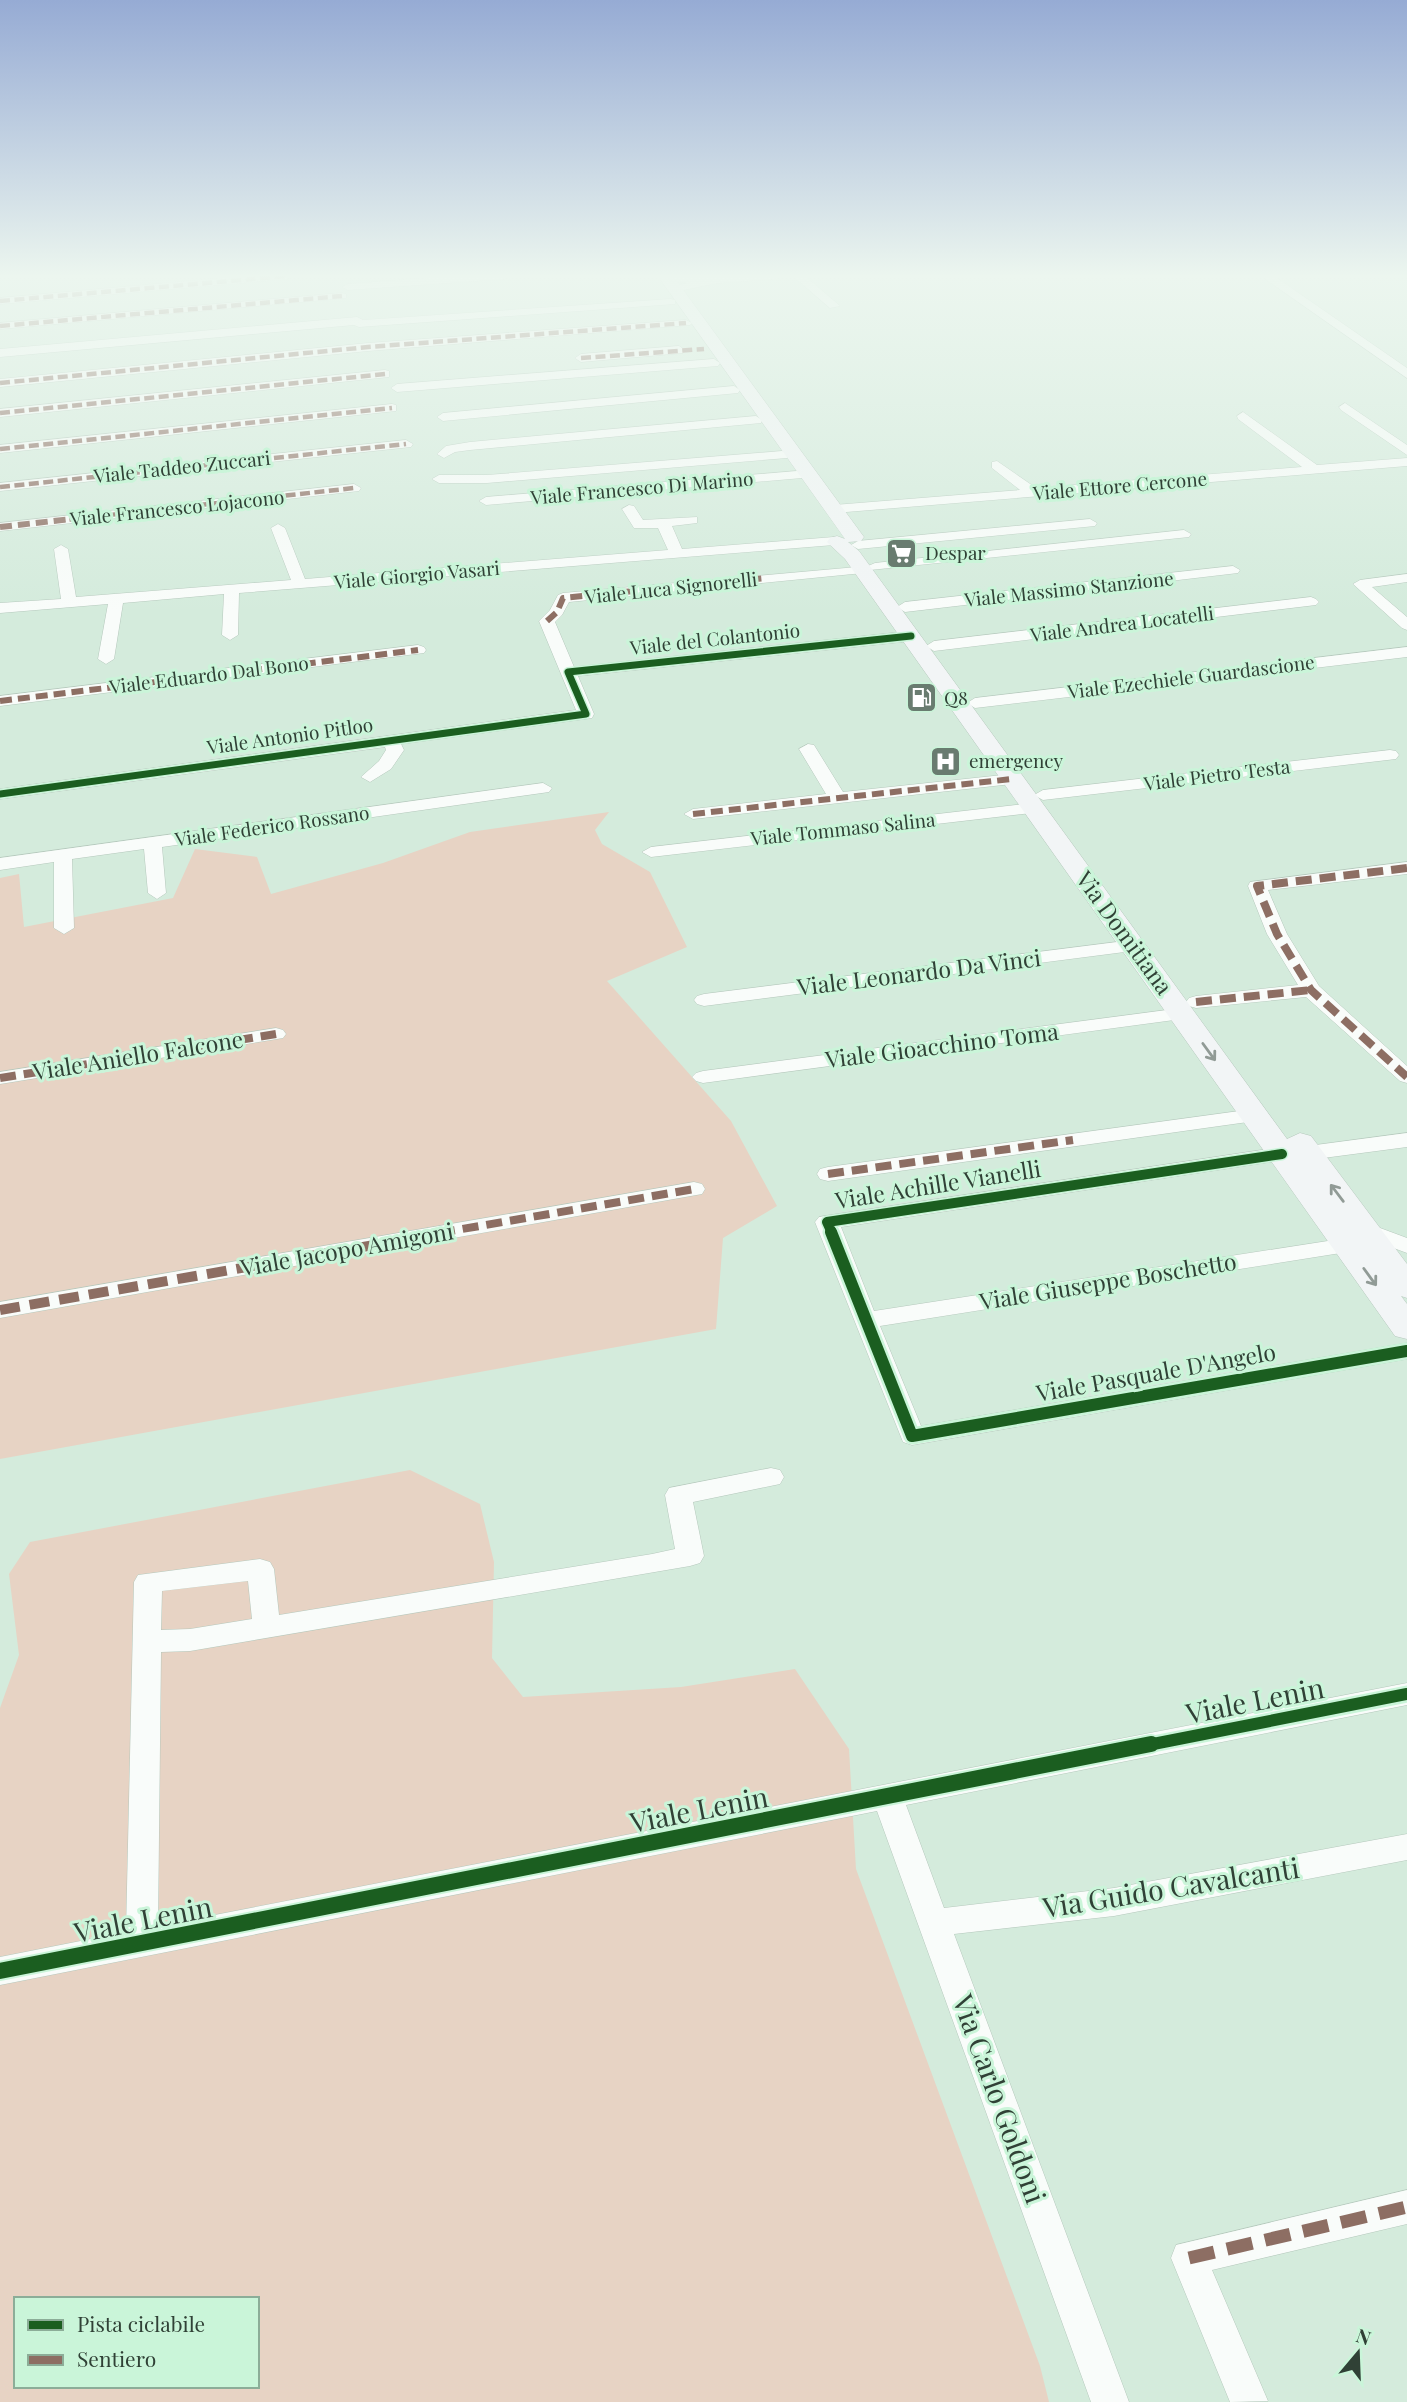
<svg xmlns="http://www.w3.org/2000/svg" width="1407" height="2402" viewBox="0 0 1407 2402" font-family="'Playfair Display',serif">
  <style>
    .green { fill: #e7d3c4; fill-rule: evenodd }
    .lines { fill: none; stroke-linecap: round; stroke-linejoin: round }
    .street-casing { stroke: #b5c8bc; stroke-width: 1 }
    .secondary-casing { stroke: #b5c8bc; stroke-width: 1 }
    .street { fill: #f9fcfa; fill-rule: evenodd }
    .secondary { fill: #f2f5f6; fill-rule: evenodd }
    .quiet-far4 { stroke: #8d6e63; stroke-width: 4.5; stroke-dasharray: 10 4.5; stroke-linecap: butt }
    .quiet-far3 { stroke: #8d6e63; stroke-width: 6; stroke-dasharray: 12 6; stroke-linecap: butt }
    .quiet-far2 { stroke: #8d6e63; stroke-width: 8; stroke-dasharray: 16 8; stroke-linecap: butt }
    .quiet-far1 { stroke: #8d6e63; stroke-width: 10; stroke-dasharray: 20 10; stroke-linecap: butt }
    .quiet { stroke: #8d6e63; stroke-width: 13; stroke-dasharray: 26 13; stroke-linecap: butt }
    .cycleway-far3-casing { stroke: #caf5d9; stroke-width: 10 }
    .cycleway-far2-casing { stroke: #caf5d9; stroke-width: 13 }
    .cycleway-far1-casing { stroke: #caf5d9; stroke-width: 17 }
    .cycleway-casing { stroke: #caf5d9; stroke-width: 20 }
    .cycleway-far3 { stroke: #1b5e20; stroke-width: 7 }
    .cycleway-far2 { stroke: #1b5e20; stroke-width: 10 }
    .cycleway-far1 { stroke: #1b5e20; stroke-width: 12 }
    .cycleway { stroke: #1b5e20; stroke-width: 16 }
    .oneway { stroke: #919b96 }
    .labels { text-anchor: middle; stroke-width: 6; stroke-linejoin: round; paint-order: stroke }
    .far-street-label { font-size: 19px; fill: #304136; stroke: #caf5d9 }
    .far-poi-label { font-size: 19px; fill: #304136; stroke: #caf5d9; text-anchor: start }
    .street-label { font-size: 23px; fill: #304136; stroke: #caf5d9 }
    .near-street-label { font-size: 28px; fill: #304136; stroke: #caf5d9 }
  </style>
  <rect width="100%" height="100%" fill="#d4ebdc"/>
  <g class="green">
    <polygon points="609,812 595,830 602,844 650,872 687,947 607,981 731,1121 777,1206 723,1238 716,1329 0,1459 0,878 19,874 24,927 173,898 195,849 257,857 271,894 383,863 470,832"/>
    <path d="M410,1470L480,1504L494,1562L492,1658L523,1697L681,1687L795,1669L849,1749L856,1869L1040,2366L1049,2402H0V1708L19,1655L9,1574L30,1542ZM16,2299H257V2386H16Z"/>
  </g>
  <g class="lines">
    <defs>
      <g id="street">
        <polygon points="246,276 292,276 287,279 0,304 0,298"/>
        <polygon points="454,276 509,276 504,279 348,290 342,287 348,284"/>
        <polygon points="665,276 779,276 774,279 718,283 674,292 670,291 670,287 688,283 663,281 661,279"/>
        <polygon points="793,276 805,276 840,306 830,308"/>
        <polygon points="1261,276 1274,276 1407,368 1407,378"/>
        <polygon points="342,293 346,294 346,298 0,329 0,323"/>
        <polygon points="671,299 675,300 675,304 359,327 354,325 0,357 0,349 357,317 363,320"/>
        <polygon points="686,320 692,323 690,325 368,351 0,387 0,379 368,343"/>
        <polygon points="679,346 685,350 683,353 581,362 575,358 581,354"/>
        <polygon points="714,359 720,363 718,366 397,392 391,388 397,384"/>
        <polygon points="385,370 389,371 389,377 0,417 0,409"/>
        <polygon points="734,386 740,390 738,393 443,421 437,417 443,413"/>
        <polygon points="1345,403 1407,445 1407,455 1341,410 1339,407"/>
        <polygon points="392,404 396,405 396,411 0,453 0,445"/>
        <polygon points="1243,412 1317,465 1407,458 1407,466 834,513 827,509 834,505 1020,490 992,468 992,462 997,461 1036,488 1302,467 1238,419 1237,416"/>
        <polygon points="756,416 762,420 761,423 470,450 455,452 444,458 437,454 446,446 470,442"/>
        <polygon points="406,440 413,444 411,447 0,491 0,483"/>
        <polygon points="782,451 787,452 787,458 487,483 439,483 432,479 439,475 487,475"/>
        <polygon points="797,471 804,475 802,478 486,505 479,501 486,497"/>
        <polygon points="354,484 361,488 359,491 0,531 0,523"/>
        <polygon points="629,505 634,506 643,520 697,517 697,523 672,526 682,549 834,537 841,541 834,545 239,593 238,635 230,640 222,635 224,594 123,603 114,659 106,664 98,659 108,604 0,613 0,603 61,599 54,549 61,545 68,549 76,597 291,580 271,528 278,524 285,528 305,579 668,550 658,528 634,528 622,509"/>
        <polygon points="1090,519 1097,523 1095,526 858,549 851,545 858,541"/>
        <polygon points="1184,530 1191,534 1189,537 870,570 863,573 569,602 562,615 555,622 574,667 911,631 919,636 911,641 578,676 594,714 592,718 401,744 404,750 391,769 370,782 361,777 379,761 386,750 385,747 0,799 0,789 576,710 539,621 550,610 558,595 563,593 868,566 875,563"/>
        <polygon points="1233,566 1240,570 1238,573 905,612 897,607 905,602"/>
        <polygon points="1407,574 1407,582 1372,587 1407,617 1407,630 1402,628 1353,584 1360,580"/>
        <polygon points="1311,597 1316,599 1319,602 1316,605 934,651 926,646 934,641"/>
        <polygon points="418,645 424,647 426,650 424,653 0,706 0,696"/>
        <polygon points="1407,647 1407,657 975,708 967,703 975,698"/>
        <polygon points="808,744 814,745 843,792 1012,774 1021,779 1012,784 693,819 684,814 693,809 826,794 799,749"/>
        <polygon points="1390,750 1396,751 1399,755 1396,759 1043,800 1034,795 1043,790"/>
        <polygon points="543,783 552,788 549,792 162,847 166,893 157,899 148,893 144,849 72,859 74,928 64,934 54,928 54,862 0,870 0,858"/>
        <polygon points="1034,803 1040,804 1043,808 1040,812 651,857 642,852 651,847"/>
        <polygon points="1407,862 1407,874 1268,890 1287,934 1319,986 1407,1066 1407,1083 1400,1081 1306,997 1196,1008 1189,1006 1186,1002 1189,998 1196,996 1298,985 1267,934 1248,886 1250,882"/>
        <polygon points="1133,940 1143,946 1140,950 704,1006 697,1004 694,1000 697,996 704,994"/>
        <polygon points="1182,1008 1189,1010 1192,1014 1189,1018 703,1083 696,1081 692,1077 696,1073 703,1071"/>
        <polygon points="276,1028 283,1030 286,1034 283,1038 0,1084 0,1072"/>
        <polygon points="1254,1109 1262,1110 1265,1115 1262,1120 828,1181 820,1179 817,1174 820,1169 828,1167"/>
        <polygon points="1407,1133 1407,1147 1308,1160 1300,1158 1297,1153 1300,1148 1308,1146"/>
        <polygon points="1282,1147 1290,1149 1293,1154 1290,1159 841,1227 874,1311 1347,1238 1355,1240 1359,1245 1355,1250 1347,1252 880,1326 921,1426 1407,1343 1407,1359 912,1445 903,1442 815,1222 819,1217"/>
        <polygon points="694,1182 702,1184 705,1189 702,1194 0,1318 0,1302"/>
        <polygon points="1364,1222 1407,1238 1407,1253 1356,1234 1352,1229 1356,1224"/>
        <path d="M771,1468L780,1470L784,1477L780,1484L693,1502L704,1556L700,1563L690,1566L190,1651L161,1652L158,1926L1407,1683V1705L906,1805L944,1908L1114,1888L1407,1834V1860L1114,1916L954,1934L1129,2402H1091L877,1811L0,1985V1957L126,1932L134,1582L138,1575L260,1559L270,1562L274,1569L279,1615L652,1554L675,1549L665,1495L669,1488ZM248,1581L252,1619L190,1629L161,1630L162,1591Z"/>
        <polygon points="1407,2190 1407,2224 1212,2270 1268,2401 1230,2402 1171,2258 1176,2245"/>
      </g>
      <polygon id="secondary" points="658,276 673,276 861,533 864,537 861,541 848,542 859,551 1287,1139 1300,1133 1311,1136 1407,1264 1407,1298 1401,1296 1407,1304 1407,1339 1395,1336 845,559 827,542 830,538 837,536 845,539"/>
    </defs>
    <use href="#street" class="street-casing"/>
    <use href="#secondary" class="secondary-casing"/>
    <use href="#street" class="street"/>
    <use href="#secondary" class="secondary"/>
    <g class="quiet-far4">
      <polyline points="0,301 287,276"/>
      <polyline points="0,326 342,296"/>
      <polyline points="581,358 704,349"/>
      <polyline points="0,383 368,347 686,323"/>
      <polyline points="0,413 385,374"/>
      <polyline points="0,449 392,408"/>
      <polyline points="0,487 406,444"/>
      <polyline points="55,521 354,488"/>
    </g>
    <g class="quiet-far3">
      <polyline points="0,527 71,519"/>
      <polyline points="547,621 557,612 563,598 766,578"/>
      <polyline points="0,701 418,650"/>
      <polyline points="693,814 1012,779"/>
    </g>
    <g class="quiet-far2">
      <polyline points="1407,868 1257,886 1277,934 1311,990 1407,1077"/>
      <polyline points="1196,1002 1311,990"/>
      <polyline points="0,1078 276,1034"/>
      <polyline points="828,1174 1073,1140"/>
      <polyline points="439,1233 694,1189"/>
    </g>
    <polyline class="quiet-far1" points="0,1310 449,1232"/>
    <polyline class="quiet" points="1189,2258 1407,2207"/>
    <defs>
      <polyline id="cycleway-far3" points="0,794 586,714 568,672 911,636"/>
      <polyline id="cycleway-far2" points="832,1233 827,1222 1282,1154"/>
      <g id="cycleway-far1">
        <polyline points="831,1232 912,1436 1407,1351"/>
        <polyline points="1143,1746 1407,1694"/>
      </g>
      <polyline id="cycleway" points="0,1971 1151,1744"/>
    </defs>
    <use href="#cycleway-far3" class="cycleway-far3-casing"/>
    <use href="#cycleway-far2" class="cycleway-far2-casing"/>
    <use href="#cycleway-far1" class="cycleway-far1-casing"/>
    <use href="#cycleway" class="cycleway-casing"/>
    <use href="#cycleway-far3" class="cycleway-far3"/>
    <use href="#cycleway-far2" class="cycleway-far2"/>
    <use href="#cycleway-far1" class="cycleway-far1"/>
    <use href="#cycleway" class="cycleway"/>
  </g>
  <defs><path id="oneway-shaft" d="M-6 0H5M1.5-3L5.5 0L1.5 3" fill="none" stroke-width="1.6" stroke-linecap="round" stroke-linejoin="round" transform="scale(1.75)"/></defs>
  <g class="oneway">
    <use href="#oneway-shaft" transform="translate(1209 1052) rotate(54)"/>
    <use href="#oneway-shaft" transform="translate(1337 1193) rotate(-127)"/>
    <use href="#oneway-shaft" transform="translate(1370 1277) rotate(54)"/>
  </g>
  <linearGradient id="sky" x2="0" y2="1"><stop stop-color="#96abd4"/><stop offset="0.45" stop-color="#ecf6ef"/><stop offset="1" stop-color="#ecf6ef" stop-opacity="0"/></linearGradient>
  <rect width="1407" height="613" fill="url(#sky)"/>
  <defs>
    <symbol id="supermarket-square" viewBox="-11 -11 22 22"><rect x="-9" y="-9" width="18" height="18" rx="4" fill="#697c70" stroke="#caf5d9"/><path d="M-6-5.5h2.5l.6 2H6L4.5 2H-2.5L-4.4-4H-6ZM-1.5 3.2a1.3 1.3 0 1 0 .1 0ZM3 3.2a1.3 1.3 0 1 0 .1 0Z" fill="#fff"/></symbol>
    <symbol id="fuel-square" viewBox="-11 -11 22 22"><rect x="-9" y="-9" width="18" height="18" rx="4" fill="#697c70" stroke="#caf5d9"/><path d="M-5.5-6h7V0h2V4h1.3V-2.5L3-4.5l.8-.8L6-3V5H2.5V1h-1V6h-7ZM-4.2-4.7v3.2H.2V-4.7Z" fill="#fff"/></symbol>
    <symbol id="hospital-square" viewBox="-11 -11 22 22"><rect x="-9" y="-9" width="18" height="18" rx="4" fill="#697c70" stroke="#caf5d9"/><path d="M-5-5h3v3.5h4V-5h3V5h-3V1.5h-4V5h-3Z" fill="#fff"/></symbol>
  </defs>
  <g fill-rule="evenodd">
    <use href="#supermarket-square" x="884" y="536" width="35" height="35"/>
    <use href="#fuel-square" x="904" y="680" width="35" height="35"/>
    <use href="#hospital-square" x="928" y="744" width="35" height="35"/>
  </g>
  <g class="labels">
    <g class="far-street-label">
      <text transform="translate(182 467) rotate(-6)" y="7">Viale Taddeo Zuccari</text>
      <text transform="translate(1120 486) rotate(-5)" y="7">Viale Ettore Cercone</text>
      <text transform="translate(642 488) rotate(-5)" y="7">Viale Francesco Di Marino</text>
      <text transform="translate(177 508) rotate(-6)" y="7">Viale Francesco Lojacono</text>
      <text transform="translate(417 575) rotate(-5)" y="7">Viale Giorgio Vasari</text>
      <text transform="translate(671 588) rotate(-6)" y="7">Viale Luca Signorelli</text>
      <text transform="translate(1069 589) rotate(-6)" y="7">Viale Massimo Stanzione</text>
      <text transform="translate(1122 624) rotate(-7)" y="7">Viale Andrea Locatelli</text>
      <text transform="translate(715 639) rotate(-6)" y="7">Viale del Colantonio</text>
      <text transform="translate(209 675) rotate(-7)" y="7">Viale Eduardo Dal Bono</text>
      <text transform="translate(1191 677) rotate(-7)" y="7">Viale Ezechiele Guardascione</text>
      <text transform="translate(290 736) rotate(-8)" y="7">Viale Antonio Pitloo</text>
      <text transform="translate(1217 775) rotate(-7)" y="7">Viale Pietro Testa</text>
      <text transform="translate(272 826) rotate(-8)" y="7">Viale Federico Rossano</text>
      <text transform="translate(843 829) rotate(-6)" y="7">Viale Tommaso Salina</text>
    </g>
    <g class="far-poi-label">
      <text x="925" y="560">Despar</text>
      <text x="944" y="705">Q8</text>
      <text x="969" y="768">emergency</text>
    </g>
    <g class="street-label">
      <text transform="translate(1124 933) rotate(54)" y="8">Via Domitiana</text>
      <text transform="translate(919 973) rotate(-7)" y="8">Viale Leonardo Da Vinci</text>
      <text transform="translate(942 1046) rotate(-7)" y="8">Viale Gioacchino Toma</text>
      <text transform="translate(138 1056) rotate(-9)" y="8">Viale Aniello Falcone</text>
      <text transform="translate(938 1185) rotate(-9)" y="8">Viale Achille Vianelli</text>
      <text transform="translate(347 1250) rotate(-10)" y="8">Viale Jacopo Amigoni</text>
      <text transform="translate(1108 1282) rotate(-9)" y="8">Viale Giuseppe Boschetto</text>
      <text transform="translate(1156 1373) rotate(-10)" y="8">Viale Pasquale D'Angelo</text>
    </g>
    <g class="near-street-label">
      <text transform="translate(1255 1701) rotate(-11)" y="10">Viale Lenin</text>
      <text transform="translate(699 1810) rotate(-11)" y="10">Viale Lenin</text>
      <text transform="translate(1171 1888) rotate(-9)" y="10">Via Guido Cavalcanti</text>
      <text transform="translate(143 1920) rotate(-11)" y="10">Viale Lenin</text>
      <text transform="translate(999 2099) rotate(70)" y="10">Via Carlo Goldoni</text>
    </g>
  </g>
  <rect x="14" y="2297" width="245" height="91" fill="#caf5d9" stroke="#8cad98" stroke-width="2"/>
  <rect x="28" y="2320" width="35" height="10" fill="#1b5e20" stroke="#8cad98" stroke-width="2"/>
  <text x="77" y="2332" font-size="21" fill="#304136">Pista ciclabile</text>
  <rect x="28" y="2355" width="35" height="10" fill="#8d6e63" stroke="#8cad98" stroke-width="2"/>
  <text x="77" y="2367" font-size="21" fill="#304136">Sentiero</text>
  <g transform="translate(1358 2353) rotate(19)" stroke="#caf5d9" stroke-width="5" paint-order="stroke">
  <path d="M0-5L12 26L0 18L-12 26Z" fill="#304136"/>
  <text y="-10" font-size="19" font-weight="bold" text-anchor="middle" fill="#304136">N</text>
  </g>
</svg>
